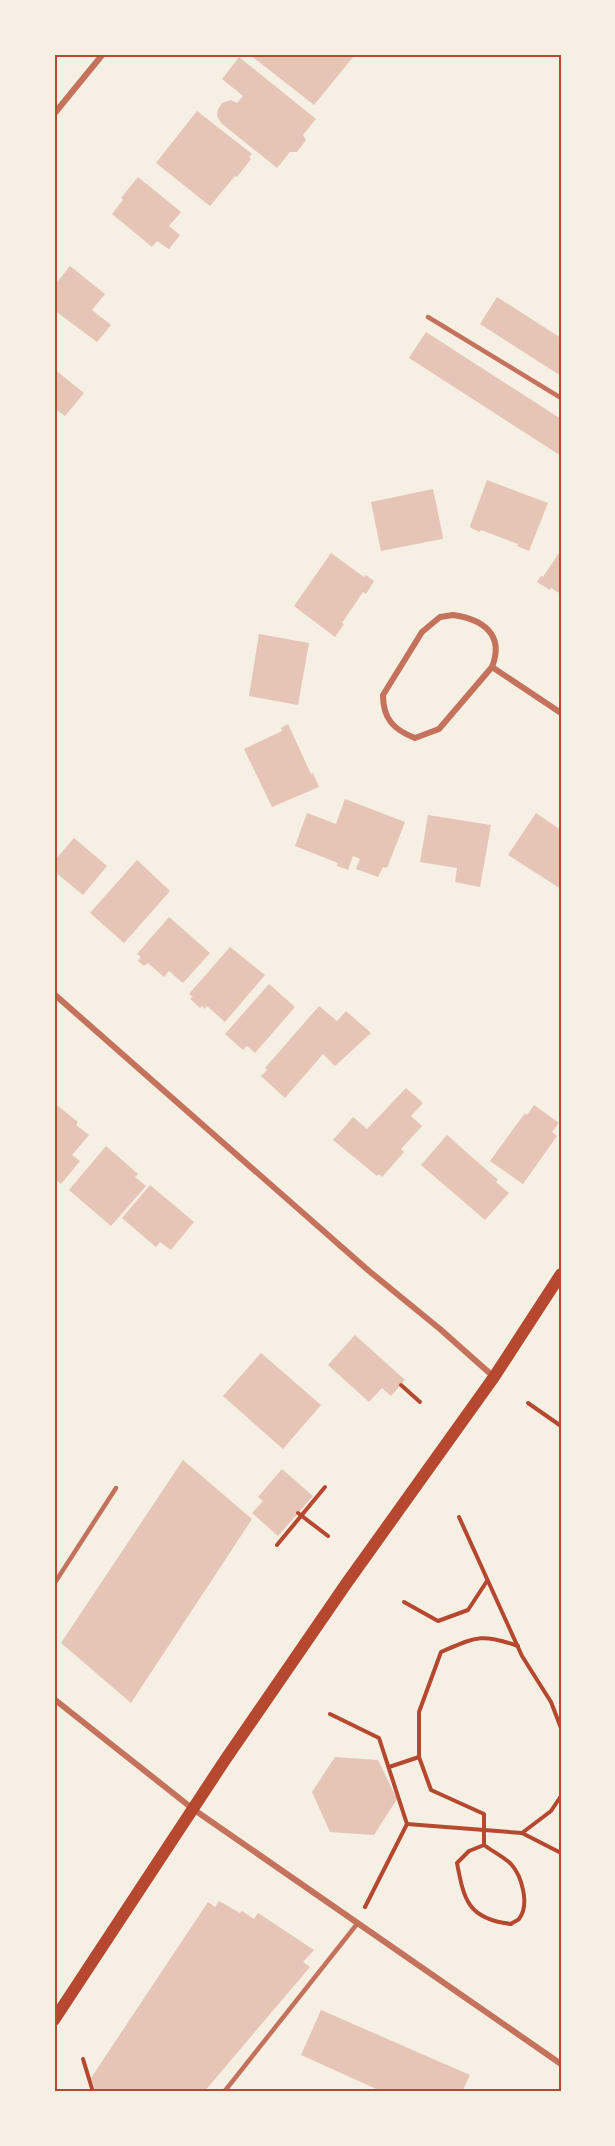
<svg xmlns="http://www.w3.org/2000/svg" width="615" height="2146" viewBox="0 0 615 2146" font-family="Poppins,sans-serif">
  <style>
    .building { fill: #e6c5b7 }
    .lines { fill: none; stroke-linecap: round; stroke-linejoin: round }
    .path { stroke: #b5482f; stroke-width: 4 }
    .service { stroke: #c5725c; stroke-width: 4.5 }
    .minor { stroke: #c5725c; stroke-width: 6 }
    .secondary { stroke: #b5482f; stroke-width: 12 }
    .neatline { fill: none; stroke: #b5482f; stroke-width: 2 }
  </style>
  <rect width="100%" height="100%" fill="#f6efe4"/>
  <g class="building">
    <polygon points="249,54 349,54 353,57 314,105"/>
    <polygon points="239,57 316,119 303,135 306,140 297,152 290,152 277,168 221,123 217,116 218,109 222,103 231,100 237,103 243,96 222,79"/>
    <polygon points="197,111 252,154 249,157 251,159 237,177 235,176 210,206 156,163"/>
    <polygon points="138,177 181,212 169,226 180,235 169,249 157,241 152,247 112,214 123,200 121,198"/>
    <polygon points="70,266 105,294 92,310 111,325 97,342 54,310 54,286"/>
    <polygon points="497,297 561,338 561,376 480,324"/>
    <polygon points="426,332 561,419 561,456 409,358"/>
    <polygon points="54,369 84,393 65,416 54,408"/>
    <polygon points="487,480 548,503 529,551 517,546 518,544 481,530 480,532 471,528 470,526"/>
    <polygon points="433,489 443,537 442,539 381,551 371,502"/>
    <polygon points="561,550 561,594 551,588 550,590 537,582 541,576 543,577"/>
    <polygon points="331,553 364,577 366,575 374,581 366,594 363,592 342,623 344,624 335,637 294,606"/>
    <polygon points="259,634 309,643 298,705 249,696"/>
    <polygon points="288,724 311,774 313,773 319,787 272,807 244,749 282,731 281,728"/>
    <polygon points="345,799 405,822 387,868 383,867 378,877 356,869 360,859 353,856 348,870 337,866 338,863 295,846 307,813 336,824"/>
    <polygon points="536,813 561,830 561,889 508,855"/>
    <polygon points="428,815 491,825 480,887 455,882 457,868 420,862"/>
    <polygon points="74,838 107,866 83,895 54,871 54,861"/>
    <polygon points="137,860 170,891 124,943 90,913"/>
    <polygon points="169,917 210,953 183,983 169,971 164,977 148,963 144,966 138,961 141,957 137,954"/>
    <polygon points="230,947 265,975 225,1022 207,1006 205,1009 202,1006 200,1008 190,999 193,997 189,994"/>
    <polygon points="269,984 295,1007 255,1053 247,1046 243,1050 225,1034"/>
    <polygon points="319,1006 337,1021 346,1011 371,1033 335,1066 323,1054 285,1098 261,1076 267,1070 265,1068"/>
    <polygon points="406,1088 423,1103 411,1116 422,1126 401,1149 404,1152 382,1177 379,1174 377,1176 333,1140 353,1117 367,1129"/>
    <polygon points="54,1103 78,1122 76,1125 89,1135 72,1155 80,1161 61,1184 54,1179"/>
    <polygon points="534,1105 559,1123 552,1132 557,1136 523,1184 490,1161 525,1113 527,1115"/>
    <polygon points="447,1135 498,1180 496,1182 509,1193 485,1220 421,1165"/>
    <polygon points="106,1146 138,1174 135,1177 146,1186 111,1226 69,1190"/>
    <polygon points="150,1185 194,1222 171,1250 160,1242 156,1247 122,1218"/>
    <polygon points="355,1335 405,1380 391,1396 382,1388 369,1402 328,1365"/>
    <polygon points="261,1353 321,1405 283,1449 223,1396"/>
    <polygon points="183,1460 252,1519 131,1703 61,1643"/>
    <polygon points="282,1469 313,1496 278,1536 252,1513 263,1501 258,1497"/>
    <polygon points="335,1757 378,1760 397,1799 374,1835 330,1832 312,1792"/>
    <polygon points="219,1901 240,1913 242,1911 254,1919 258,1913 314,1950 303,1962 310,1967 204,2092 96,2092 91,2078 208,1902 215,1907"/>
    <polygon points="321,2010 470,2075 462,2092 383,2092 301,2055"/>
  </g>
  <g class="lines">
    <g class="path">
      <polyline points="401,1385 420,1402"/>
      <polyline points="528,1403 561,1426"/>
      <polyline points="298,1513 328,1536"/>
      <polyline points="459,1517 522,1656 551,1702 561,1728"/>
      <polyline points="277,1545 325,1487"/>
      <polyline points="404,1602 438,1621 468,1610 487,1581"/>
      <polyline points="330,1714 379,1738 407,1824 365,1907"/>
      <polyline points="389,1767 419,1757"/>
      <polyline points="407,1824 522,1833 561,1853"/>
      <polyline points="522,1833 551,1811 561,1796"/>
      <path d="M484,1845C492,1851 504,1857 511,1864C522,1876 530,1905 519,1919C517,1921 513,1922 511,1924C468,1919 464,1900 457,1863L469,1851L484,1845V1814L431,1790L419,1757V1712L441,1652C476,1637 481,1633 518,1646"/>
      <polyline points="83,2059 93,2092"/>
    </g>
    <g class="service">
      <polyline points="428,317 561,398"/>
      <polyline points="54,1584 116,1488"/>
      <polyline points="224,2092 357,1924"/>
    </g>
    <g class="minor">
      <polyline points="54,114 103,54"/>
      <path d="M453,615C482,619 505,634 492,667L439,729L415,738C394,730 383,719 383,695L422,632L440,617Z"/>
      <polyline points="492,667 561,713"/>
      <polyline points="54,994 369,1271 440,1329 494,1377"/>
      <polyline points="54,1699 193,1809 561,2064"/>
    </g>
    <polyline class="secondary" points="54,2020 225,1760 346,1584 494,1377 561,1274"/>
  </g>
  <rect width="615" height="2146" fill="none" stroke="#f6efe4" stroke-width="111"/>
  <rect x="56" y="56" width="504" height="2034" class="neatline"/>
</svg>
